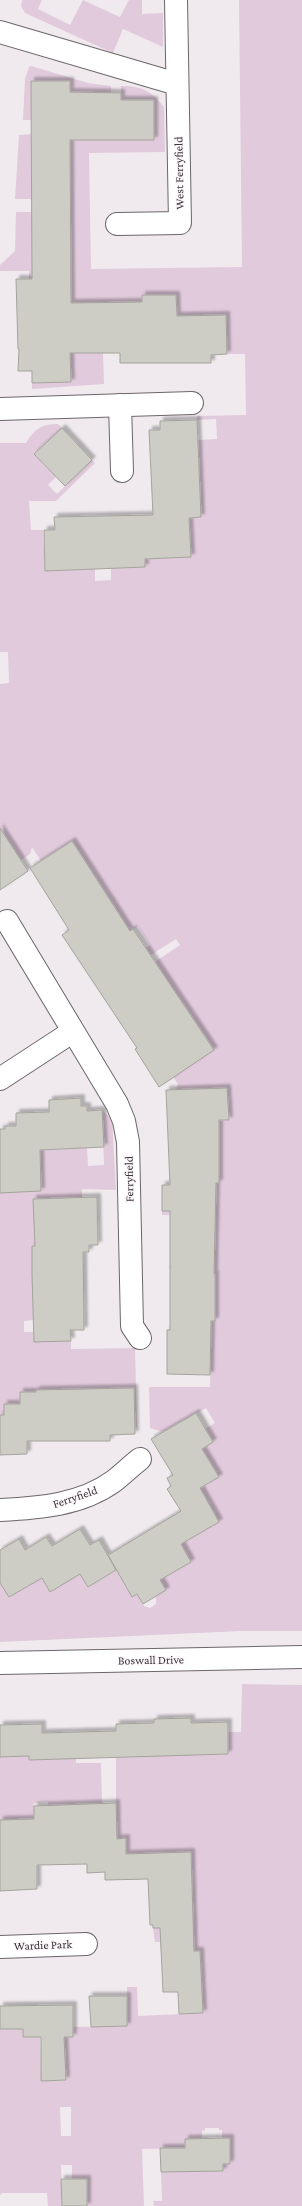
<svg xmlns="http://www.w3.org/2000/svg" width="302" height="2206" viewBox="0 0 302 2206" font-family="'Crimson Pro',serif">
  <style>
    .green { fill: #e1cadc; fill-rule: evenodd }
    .building { fill: #cdccc5; stroke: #a4a39c; filter: url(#shadow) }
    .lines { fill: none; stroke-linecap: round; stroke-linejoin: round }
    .minor-casing { stroke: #6c666b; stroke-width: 24 }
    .minor { stroke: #fff; stroke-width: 22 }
    .labels { text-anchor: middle; stroke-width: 3; stroke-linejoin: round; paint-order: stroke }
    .street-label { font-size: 12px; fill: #393739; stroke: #fdf7fc }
  </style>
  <defs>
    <filter id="shadow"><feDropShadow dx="3.5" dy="-3.5" stdDeviation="1" flood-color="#0004"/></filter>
  </defs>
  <rect width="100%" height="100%" fill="#f0eaee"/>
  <g class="green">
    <polygon points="22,0 42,0 38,9 70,25 83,0 120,17 129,0 142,0 142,14 163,13 163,47 123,29 113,53 25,13 21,6"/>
    <path d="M239,0H302V1631H241L0,1642V1583L9,1597L42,1578L50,1592L80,1574L88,1587L117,1570L132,1597L137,1594L144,1606L150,1608L156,1604V1596L165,1590L160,1580L191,1562L181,1544L219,1522L200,1489L219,1477L202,1449L213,1442L205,1429L215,1423L206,1408L163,1432L150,1428L149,1387H210L211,1328L170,1321H215V1274H180V1269H169V1265H214L180,1215H162V1211L207,1183L219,1182V1165H207L214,1121L229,1120L227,1088L176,1090L178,1084L173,1077L214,1050L204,1034L192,1042L195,1022L186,1007L174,1015L116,988L180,945L176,939L110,981L105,974L150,945L138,926L123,936L106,893L72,841L41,861L32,847L30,854L21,860L0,831V684L9,683L8,652H0V443H26C34,429 42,424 58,424L62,428L34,454L56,477L48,485L57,494L92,460L95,463L56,501H29L31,530H43L45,571L95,569V581L111,580V568L145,559L191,557L189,518L201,517L198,440L217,439L216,419L197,420V416L246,415L245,354H227L226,315L184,316L177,352L176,295H142V315L108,353H103L104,384L32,389V383L71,382L68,278L29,279V271H0V265L15,251L16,212H32V258H71L70,140H154V100H121V86C142,86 151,91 164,107L165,152L89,153L91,269L242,267Z"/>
    <polygon points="31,66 88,83 111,86 111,100 70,100 70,81 31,81 31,120 23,120 25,79 29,67"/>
    <polygon points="31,134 31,199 15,199 19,135"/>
    <polygon points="102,1110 112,1119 116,1190 82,1189 82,1197 46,1199 47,1245 32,1246 33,1265 84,1264 84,1270 69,1269 34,1320 24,1321 24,1332 34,1332 71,1341 71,1349 135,1348 137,1427 135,1428 134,1388 36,1390 36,1392 20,1392 20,1404 4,1404 4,1415 0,1415 0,1193 7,1192 40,1165 40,1150 87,1148 88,1166 104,1165"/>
    <path d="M242,1684L302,1685V2206H154L153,2201H162L161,2172L223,2171V2164H230V2138H222V2130H219V2128H205V2130L202,2131V2139H185V2148L142,2149L144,2206H87V2179H72V2165H61L62,2206H48L47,2193H2L0,2195V2029H23V2036L33,2037L40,2029L41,2081L65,2080L64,2037H73V2027L127,2026V1987H137L138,2016L203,2013L200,1951L161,1953L160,1942H155L153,1928L193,1927L191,1852L152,1853V1878L126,1880L125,1838L76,1840L48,1806V1802L34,1803L36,1855L0,1836L3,1820H0V1757L29,1756V1760H45V1756L76,1755V1763H101L102,1803H116V1756L228,1754V1732H241ZM60,2107H71V2136H61Z"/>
  </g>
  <g class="building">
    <polygon points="31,81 70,81 70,92 121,93 121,100 154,100 154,140 70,140 71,303 142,302 142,295 176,295 177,316 226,315 227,354 211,355 211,363 120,363 120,353 70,353 71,382 32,383 32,371 18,371 19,349 18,349 16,279 32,279"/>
    <polygon points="197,420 201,517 189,518 191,557 145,559 145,567 45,571 44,530 55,530 54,517 153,515 149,430 160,430 160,421"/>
    <polygon points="62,428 92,460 65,486 34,454"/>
    <polygon points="0,828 28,871 0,890"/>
    <polygon points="72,841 130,931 133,929 214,1050 159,1087 135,1049 137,1048 62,935 69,930 30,868"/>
    <polygon points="227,1088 229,1120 219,1120 219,1183 216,1183 214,1274 215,1274 215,1321 211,1321 210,1375 167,1374 167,1330 170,1330 170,1211 162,1211 162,1185 170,1185 166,1090"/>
    <polygon points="81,1098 81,1106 87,1106 87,1111 102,1110 104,1147 40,1150 41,1191 0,1193 0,1129 5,1129 5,1126 16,1126 16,1113 49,1112 49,1100"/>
    <polygon points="97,1197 98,1245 89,1245 89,1252 83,1252 84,1330 70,1330 71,1341 34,1342 32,1275 32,1246 35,1246 33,1199"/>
    <polygon points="134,1388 135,1434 110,1435 110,1441 27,1441 27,1454 0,1455 0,1415 4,1415 4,1404 20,1404 20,1392 36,1392 36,1390"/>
    <polygon points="196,1413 213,1442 202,1449 219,1477 200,1488 219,1522 181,1544 191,1562 160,1580 166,1590 143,1604 137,1594 132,1597 108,1555 181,1511 167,1489 171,1486 167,1478 173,1475 151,1439"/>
    <polygon points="80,1529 90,1545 99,1540 116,1570 88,1587 80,1574 50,1592 42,1578 9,1597 0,1583 0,1550 19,1539 25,1550 46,1537 52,1546"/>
    <polygon points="191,1718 191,1723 228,1722 228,1754 29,1760 29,1756 0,1757 0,1725 42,1724 42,1733 116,1731 116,1724 154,1723 154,1719"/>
    <polygon points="116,1803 117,1839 126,1838 126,1854 191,1852 194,1951 200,1951 203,2013 179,2014 178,1992 163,1992 160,1928 153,1928 153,1925 150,1925 148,1879 105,1880 105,1872 87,1873 87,1864 37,1865 37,1889 0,1891 0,1820 34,1819 34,1806"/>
    <polygon points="89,1996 127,1996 127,2026 91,2027"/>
    <polygon points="73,2005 73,2037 64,2037 66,2080 41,2081 41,2037 23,2037 23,2029 0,2029 0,2006"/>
    <polygon points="230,2138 230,2164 223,2164 223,2171 161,2172 160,2148 185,2148 185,2139"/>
    <polygon points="61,2179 87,2179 87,2206 62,2206"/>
  </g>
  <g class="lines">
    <defs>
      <g id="minor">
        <polyline points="0,32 177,84"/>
        <polyline points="117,224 180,223 176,0"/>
        <polyline points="120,405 122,471"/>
        <polyline points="0,409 192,403"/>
        <polyline points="7,921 117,1104 124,1121 128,1142 132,1326 140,1338"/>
        <polyline points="0,1079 72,1032"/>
        <path d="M0,1510C40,1508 81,1505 114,1481C123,1474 131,1466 140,1459"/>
        <polyline points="0,1663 302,1657"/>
        <polyline points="0,1947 86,1944"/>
      </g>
    </defs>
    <use href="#minor" class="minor-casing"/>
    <use href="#minor" class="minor"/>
  </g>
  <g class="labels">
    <g class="street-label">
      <text transform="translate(179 173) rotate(-91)" y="4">West Ferryfield</text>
      <text transform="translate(129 1179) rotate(-91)" y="4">Ferryfield</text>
      <text transform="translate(75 1497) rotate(-19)" y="4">Ferryfield</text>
      <text transform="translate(151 1660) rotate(-1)" y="4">Boswall Drive</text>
      <text transform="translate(43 1945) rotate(-2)" y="4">Wardie Park</text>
    </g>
  </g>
</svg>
